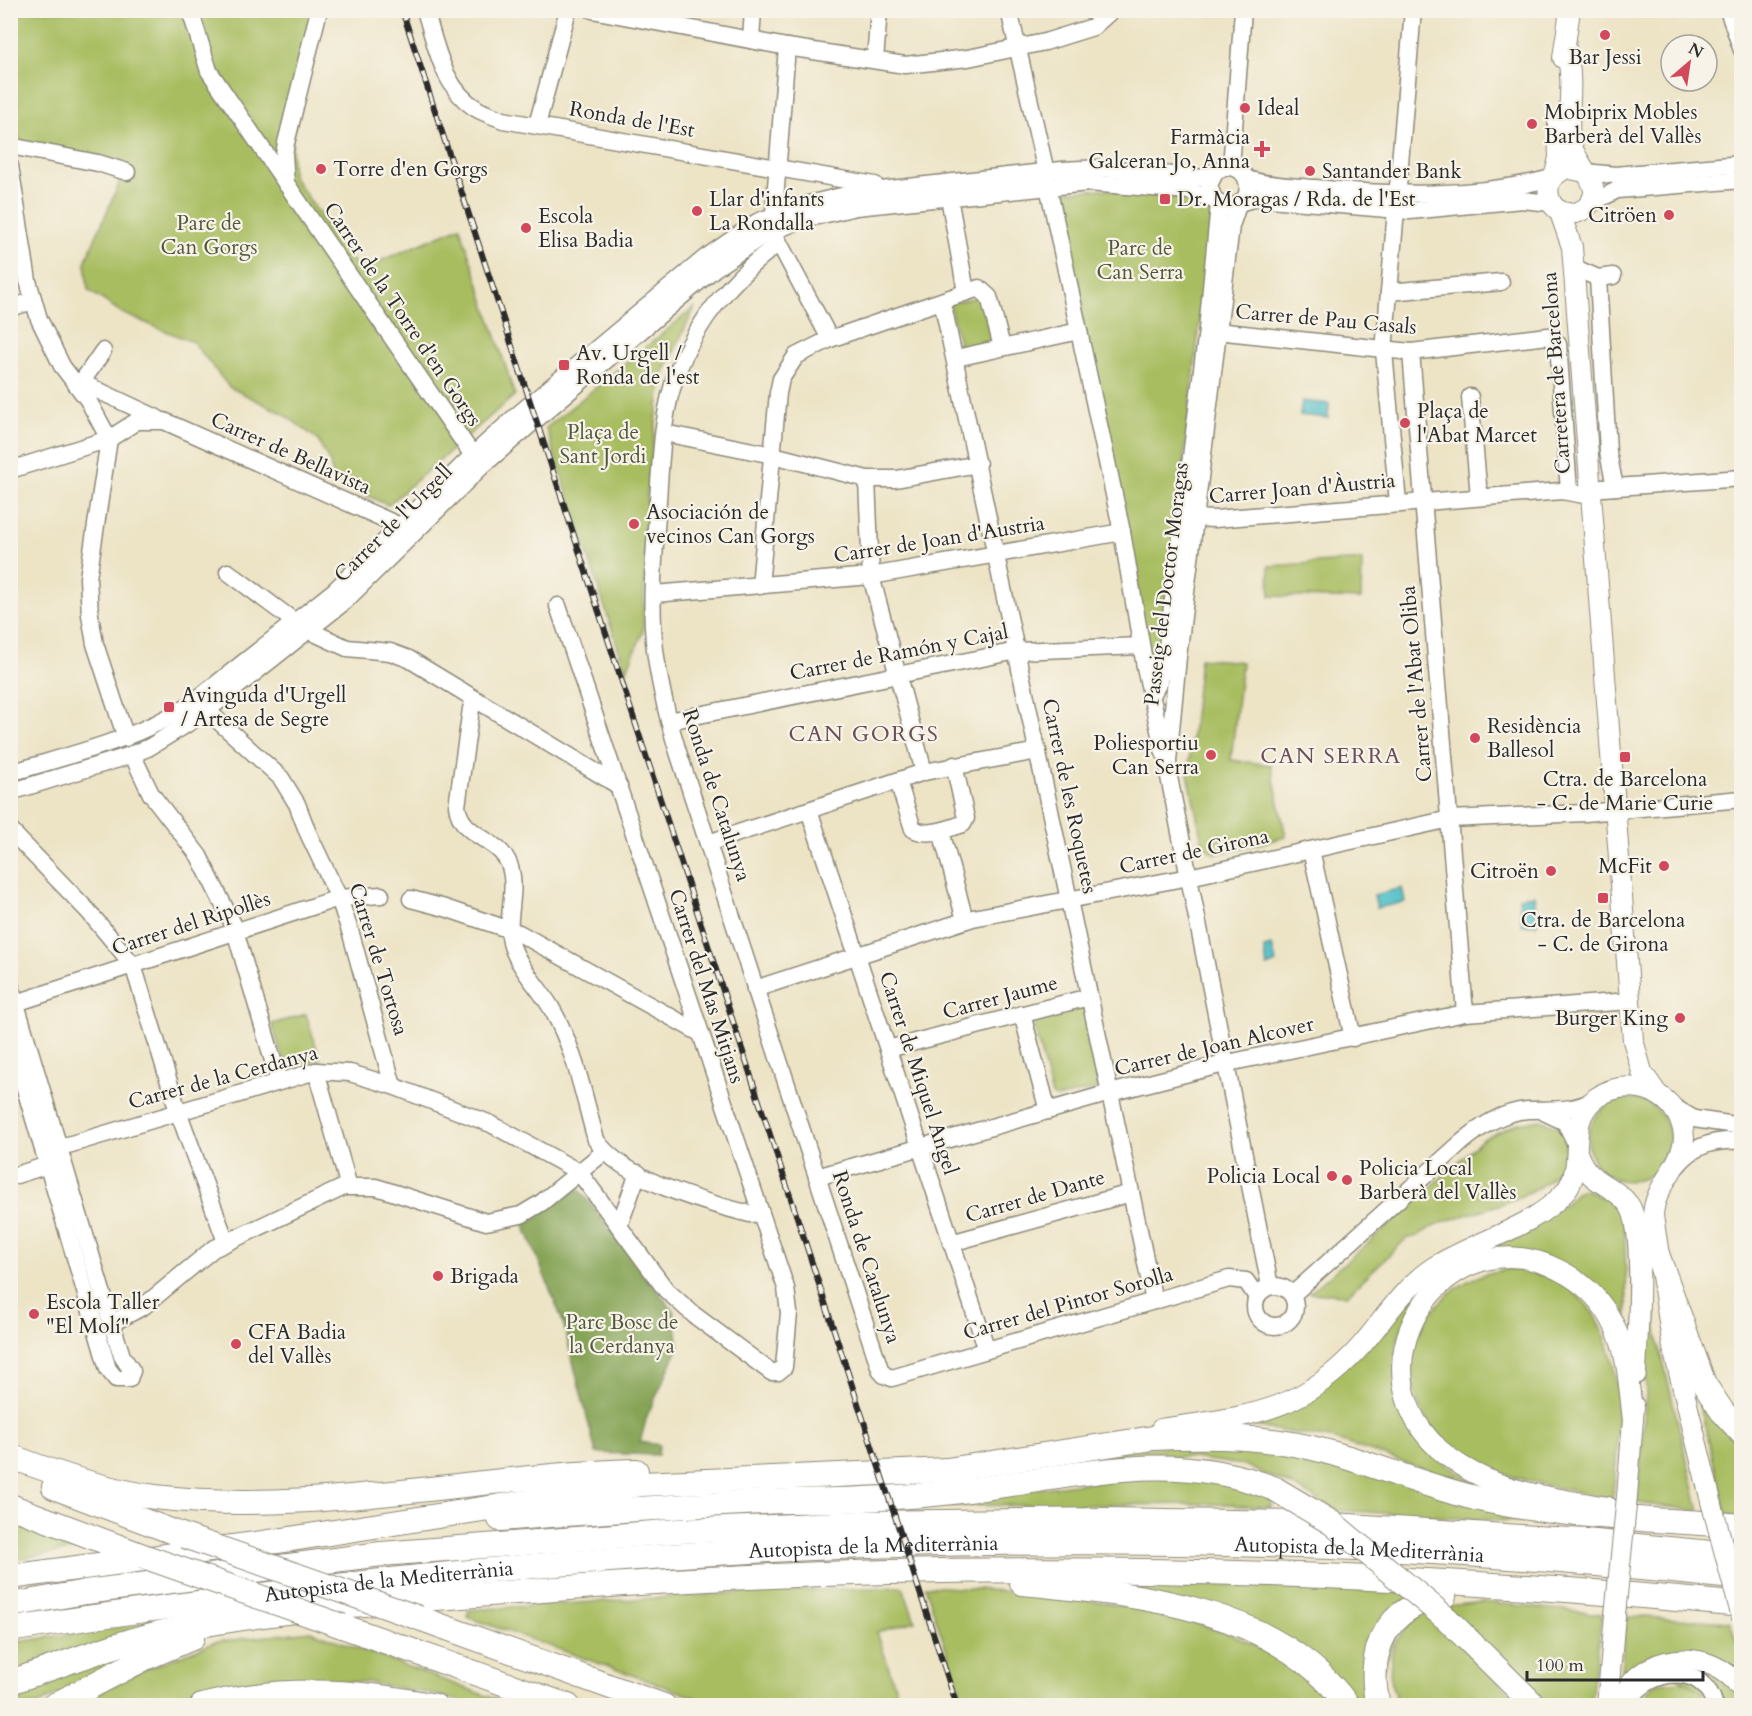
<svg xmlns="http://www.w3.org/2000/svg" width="1752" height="1716" viewBox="0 0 1752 1716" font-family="Cardo,serif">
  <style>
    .green { fill: #a8bd61; stroke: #6a7446; stroke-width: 1.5 }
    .forest { fill: #86a457; stroke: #586841; stroke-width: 1.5 }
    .water { fill: #53c1c8; stroke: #3f767a; stroke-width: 1.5 }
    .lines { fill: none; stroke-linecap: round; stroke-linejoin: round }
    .minor-casing { stroke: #8c8878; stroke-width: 19 }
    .major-casing { stroke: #8c8878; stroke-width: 22 }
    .highway-casing { stroke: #8c8878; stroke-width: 26 }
    .minor { stroke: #fff; stroke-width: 16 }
    .major { stroke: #fff; stroke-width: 20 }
    .highway { stroke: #fff; stroke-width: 24 }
    .rail-casing { stroke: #2b2b2b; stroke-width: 6 }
    .rail { stroke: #f7f3e8; stroke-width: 4; stroke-dasharray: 11; stroke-linecap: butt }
    .major-bridge-casing { stroke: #8c8878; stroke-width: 22; stroke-linecap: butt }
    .highway-bridge-casing { stroke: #8c8878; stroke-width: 26; stroke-linecap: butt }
    .major-bridge { stroke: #fff; stroke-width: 20 }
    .highway-bridge { stroke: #fff; stroke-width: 24 }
    .poi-dot { fill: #d1495b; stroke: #f7f3e8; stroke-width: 2 }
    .labels { text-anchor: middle; stroke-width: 4.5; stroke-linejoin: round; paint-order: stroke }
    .poi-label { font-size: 21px; fill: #2b2b2b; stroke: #f7f3e8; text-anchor: start }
    .street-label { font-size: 21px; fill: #2b2b2b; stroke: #f7f3e8 }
    .park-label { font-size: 21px; fill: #50573b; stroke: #f7f3e8 }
    .neighbourhood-label { font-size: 22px; letter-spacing: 1.5px; fill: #694f57; stroke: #f7f3e8 }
  </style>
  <rect width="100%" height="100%" fill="#f7f3e8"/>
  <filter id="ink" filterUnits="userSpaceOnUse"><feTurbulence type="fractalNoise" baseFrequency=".0167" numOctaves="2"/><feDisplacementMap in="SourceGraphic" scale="12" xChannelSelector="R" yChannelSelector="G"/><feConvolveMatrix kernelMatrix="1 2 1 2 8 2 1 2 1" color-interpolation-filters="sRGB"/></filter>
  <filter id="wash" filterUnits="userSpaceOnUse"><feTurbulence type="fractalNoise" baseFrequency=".008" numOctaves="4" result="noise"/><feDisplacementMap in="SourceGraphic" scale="24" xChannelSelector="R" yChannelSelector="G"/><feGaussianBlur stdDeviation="1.35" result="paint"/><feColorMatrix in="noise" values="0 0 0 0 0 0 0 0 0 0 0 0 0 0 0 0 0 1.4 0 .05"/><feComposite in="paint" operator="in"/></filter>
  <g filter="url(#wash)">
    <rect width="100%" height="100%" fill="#ede4c6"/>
    <g class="green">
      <polygon points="25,11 323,11 292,139 292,175 359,270 460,227 515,395 388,505 334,481 330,463 317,439 282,413 229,387 193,342 124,314 88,290 85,262 119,184 119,161 21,142 11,113 16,16"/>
      <polygon points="1102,189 1195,200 1213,210 1160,663 1153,664 1147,656 1057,192"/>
      <polygon points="980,296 985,301 995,344 961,351 949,304"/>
      <polygon points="695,307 662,376 647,493 643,632 626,672 546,428"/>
      <polygon points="1362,560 1361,599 1270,596 1269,566"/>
      <polygon points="1200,658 1242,662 1231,760 1271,765 1286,837 1215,854 1203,846 1188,774"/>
      <polygon points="1080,1006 1088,1012 1101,1080 1096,1089 1057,1098 1052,1096 1034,1027 1037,1018"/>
      <polygon points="306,1014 320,1059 286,1070 272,1024"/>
      <circle cx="1629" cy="1140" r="41"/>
      <path d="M1540,1120C1554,1124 1563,1127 1565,1142C1574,1196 1470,1210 1436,1225C1426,1229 1418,1239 1407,1238L1347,1295L1309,1293L1393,1222L1483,1139L1518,1123Z"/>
      <path d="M1585,1189L1612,1203L1624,1221L1628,1332H1624L1596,1289L1485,1255C1469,1269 1410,1314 1402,1328C1394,1343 1394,1360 1396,1377C1402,1428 1426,1455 1470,1480L1469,1484L1336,1440L1253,1426L1252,1422L1276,1414L1425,1282L1566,1203L1578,1191Z"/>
      <path d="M1511,1269C1630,1279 1624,1409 1612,1499C1559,1487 1497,1481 1452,1447C1374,1387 1418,1277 1511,1269Z"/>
      <polygon points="1648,1294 1653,1294 1658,1340 1699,1511 1637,1503 1646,1394"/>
      <polygon points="1697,1393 1727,1433 1741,1447 1741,1516 1726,1514"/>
      <polygon points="1172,1445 1275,1450 1610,1527 1333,1510 1299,1489 1244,1465 1185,1457 1159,1456 976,1479 894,1486 893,1481"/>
      <polygon points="1173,1472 1271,1494 1271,1507 1238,1506 1233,1504 899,1506"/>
      <polygon points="11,1524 78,1549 11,1560"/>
      <polygon points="1109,1582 1401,1590 1410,1598 1370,1705 1357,1705 1321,1666"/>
      <path d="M925,1586C1041,1592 1193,1603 1293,1665C1309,1675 1323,1692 1337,1705H965Z"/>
      <polygon points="903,1587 915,1621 877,1632 901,1705 717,1705 467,1617 469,1610 748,1592"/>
      <polygon points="1483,1602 1602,1614 1590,1705 1547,1705 1446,1606"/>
      <path d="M1426,1612L1524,1706H1399C1382,1669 1390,1632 1426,1612Z"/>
      <polygon points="192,1616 11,1674 11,1643"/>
      <path d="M1626,1616L1730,1622L1741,1657V1676C1707,1635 1653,1647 1620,1681Z"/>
      <polygon points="311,1631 511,1705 474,1705 436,1695 367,1682 329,1680 248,1685 161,1705 74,1706 139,1672 215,1642"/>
      <polygon points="159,1644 37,1705 11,1705 10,1691"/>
      <polygon points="1662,1667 1706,1668 1741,1698 1741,1705 1722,1705"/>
      <polygon points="1682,1681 1700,1690 1707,1706 1635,1706 1656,1683"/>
      <polygon points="940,1695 943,1705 903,1705"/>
    </g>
    <polygon class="forest" points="579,1189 674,1312 679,1347 647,1416 640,1442 659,1445 658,1455 596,1453 563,1322 523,1222"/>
    <g class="water">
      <polygon points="1302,401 1329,404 1328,418 1300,415"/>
      <polygon points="1402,888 1405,902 1377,908 1374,895"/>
      <polygon points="1534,895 1537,924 1522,925 1519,897"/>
      <polygon points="1272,946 1276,963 1267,967 1264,948"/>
    </g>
  </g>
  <g filter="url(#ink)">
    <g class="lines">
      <defs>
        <g id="minor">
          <polyline points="190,10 209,71 478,463"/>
          <path d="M425,10C436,45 443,89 477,109C485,114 495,116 503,120L875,185"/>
          <polyline points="592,10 787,47 905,65 968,58 1045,42 1093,27 1112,10"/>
          <polyline points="1009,10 1046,172"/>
          <polyline points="1728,10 1742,50"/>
          <polyline points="1741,10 1742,11"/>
          <polyline points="751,40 753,10"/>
          <polyline points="787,47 773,225 777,239 830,339"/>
          <polyline points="875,60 879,10"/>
          <polyline points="537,125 568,10"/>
          <polyline points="10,146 98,163 127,172"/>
          <polyline points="10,166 28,281 39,319 62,366 88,400 109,439 88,578 90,615 95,644 126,738"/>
          <polyline points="1231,167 1243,10"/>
          <polyline points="1585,172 1615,175 1742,164"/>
          <path d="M1247,179C1269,186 1292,186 1315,188C1393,196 1475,198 1552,178"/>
          <polyline points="286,184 284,155 286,143 319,10"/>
          <polyline points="1048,186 1122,532 1145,667 1164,753"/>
          <polyline points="949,197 966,292"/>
          <polyline points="1242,202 1256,198 1410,211 1522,200 1551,203"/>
          <polyline points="1590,204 1617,190 1742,180"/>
          <polyline points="1238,205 1231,226 1178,657 1168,761 1169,777 1270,1286"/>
          <path d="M779,243C735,275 698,319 678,370C662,411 661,457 658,500C655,547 650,595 654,641C658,679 667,716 678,752L880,1369L884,1375L892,1378L1229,1279L1246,1281L1257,1297"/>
          <polyline points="1573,267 1598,278 1613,276"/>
          <polyline points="1598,278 1608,452 1615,487"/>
          <polyline points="1389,292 1501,282"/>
          <polyline points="942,301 1154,1301"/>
          <polyline points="10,308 33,301"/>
          <polyline points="1207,330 1411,352 1548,336 1558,344 1569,491"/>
          <polyline points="1411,352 1465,1013"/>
          <polyline points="956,358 1079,331"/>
          <polyline points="78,381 157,418"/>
          <polyline points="81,383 103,351"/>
          <polyline points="1470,397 1479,496"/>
          <polyline points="664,433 773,455 867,479 896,479 978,464"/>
          <polyline points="10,470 109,439 137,421 164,421 400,526"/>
          <polyline points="867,479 871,576 924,772"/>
          <polyline points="1589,489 1742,478"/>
          <polyline points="1398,503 1384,351 1413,10"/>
          <polyline points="1188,518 1215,519 1562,491 1590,496"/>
          <polyline points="228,572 295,622"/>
          <polyline points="760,586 778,393 781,379 796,356 830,339 979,288 989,297 1002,347"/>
          <polyline points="654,594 871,576 1122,532"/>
          <polyline points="308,630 347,648 390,652 409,659 619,786"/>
          <polyline points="1151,697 1158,684 1166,655 1207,330 1219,204"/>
          <path d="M474,700L471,709L457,806C461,838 498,837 509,864C519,890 504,920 512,946C520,970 541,989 553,1011C575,1050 584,1097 596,1140C623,1180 706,1203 750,1214L759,1213"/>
          <polyline points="209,708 213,716 281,778 297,804 308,833 339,898 351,934 393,1086"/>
          <polyline points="669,721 1017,651 1141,646"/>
          <polyline points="132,754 151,794 199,856 233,924 279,1081"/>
          <path d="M10,773C73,754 136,740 191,704L334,591L472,456L515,417L705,258L757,222L796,207L854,193L1062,170L1102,168L1202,178C1209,175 1217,170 1224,168C1252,161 1259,208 1225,207L1214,200L1209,185L1216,171"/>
          <path d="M898,781L913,829C929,837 946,829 963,824L966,818L954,765"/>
          <polyline points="10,792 122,758 148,748 200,716 344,602 481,467 552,406 714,269 764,235 801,220 856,207 1088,183 1190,191 1214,200"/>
          <polyline points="809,810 987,1350"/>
          <polyline points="10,830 88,911 133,965 178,1111 226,1242"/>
          <polyline points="941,831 965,920"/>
          <polyline points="708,843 924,772 1038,751"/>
          <polyline points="1311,850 1353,1038"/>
          <polyline points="411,899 445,908 519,933 698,1032"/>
          <polyline points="10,984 109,1315 122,1356 132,1371 129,1379 116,1379 108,1369 10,1038"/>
          <polyline points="755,989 973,918 1189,877 1450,819 1585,813 1742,799"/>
          <polyline points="16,1003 339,898 381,895"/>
          <polyline points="1022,1014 1048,1111"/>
          <polyline points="888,1049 1089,997"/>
          <polyline points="316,1071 347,1180 344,1187"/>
          <polyline points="1672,1106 1694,1119 1742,1126"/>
          <polyline points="1544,1112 1565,1122 1576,1144"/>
          <path d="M1677,1166C1693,1145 1715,1139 1742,1141"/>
          <polyline points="10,1177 48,1165 59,1148 68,1145 316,1071 350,1073 393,1086 491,1124 579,1172 666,1290 694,1315 771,1372 778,1372 784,1367 789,1313 786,1288 558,606"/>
          <polyline points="817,1177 1110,1093 1228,1063 1465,1013 1630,1001"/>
          <polyline points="619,1226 638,1173"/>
          <polyline points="951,1243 1131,1193"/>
          <circle cx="1275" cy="1306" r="20"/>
          <path d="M1292,1295L1461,1143C1480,1127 1501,1112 1528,1110C1550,1109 1571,1112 1592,1101"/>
          <polyline points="112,1323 144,1306 213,1249 344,1187 376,1187 486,1222 521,1215 541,1203 604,1152"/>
          <path d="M1630,1700C1650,1668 1704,1662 1715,1706"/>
        </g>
        <g id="major">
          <path d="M1566,48C1568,57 1570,66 1570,75C1572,98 1566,121 1571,144C1575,160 1595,179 1594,193C1592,206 1580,215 1567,213C1550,211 1544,192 1552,178L1565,168L1585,172"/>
          <polyline points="1563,58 1570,10"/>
          <polyline points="1555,174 1559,158 1558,123"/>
          <polyline points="1559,210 1572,247 1633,1040 1642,1072 1658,1095"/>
          <path d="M1578,1155C1590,1186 1613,1183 1629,1205C1646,1228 1637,1341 1636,1374"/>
          <path d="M1161,1429C1245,1416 1299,1415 1360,1347C1384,1320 1403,1287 1434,1267C1473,1242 1533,1228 1564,1193C1589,1165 1563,1123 1596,1098C1619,1081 1654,1084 1673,1108C1706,1153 1654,1175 1653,1216L1673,1348L1712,1505"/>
          <polyline points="1627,1496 1634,1406"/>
          <path d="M1608,1507C1562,1499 1513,1494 1472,1472C1325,1394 1437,1207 1559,1270C1583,1282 1603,1301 1615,1327C1628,1355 1629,1389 1633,1420"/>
          <polyline points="1607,1706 1615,1615"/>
          <path d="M1620,1706C1634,1651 1713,1644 1742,1690"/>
        </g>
        <g id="highway">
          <polyline points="1657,1254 1704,1384 1722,1411 1742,1433"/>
          <path d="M10,1456C56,1474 106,1491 155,1497C315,1516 476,1475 636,1471"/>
          <polyline points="54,1487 184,1536"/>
          <polyline points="10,1506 143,1556"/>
          <path d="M500,1519C588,1512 676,1506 763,1502C796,1500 830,1501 863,1499C908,1497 954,1493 998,1486C1096,1472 1180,1451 1275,1489"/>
          <path d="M10,1577L284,1540L642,1484L947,1470L1153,1438C1212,1435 1271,1436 1328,1452C1381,1466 1431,1489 1484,1500C1568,1518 1656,1519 1742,1526"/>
          <path d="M1022,1583C1133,1594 1278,1606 1348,1706"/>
          <polyline points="10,1605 86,1592 381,1554 679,1531 860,1523 1104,1520 1302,1523 1585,1541 1742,1556"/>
          <polyline points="419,1618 664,1706"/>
          <polyline points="1447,1619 1535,1706"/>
          <polyline points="342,1626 568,1706"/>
          <path id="s1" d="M10,1630C97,1615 183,1605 270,1594C611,1551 954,1534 1298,1546C1446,1550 1594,1563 1742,1578"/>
          <path d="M10,1682C61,1666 109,1645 160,1633C285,1606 416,1600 543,1590C943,1558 1343,1566 1742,1605"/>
          <polyline points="53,1706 143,1659 192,1638"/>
          <path d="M202,1706C280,1686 356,1690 435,1706"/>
          <path d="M1378,1706C1366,1651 1385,1606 1444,1596"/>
        </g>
      </defs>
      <use href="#minor" class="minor-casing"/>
      <use href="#major" class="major-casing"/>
      <use href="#highway" class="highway-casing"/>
      <use href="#minor" class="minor"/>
      <use href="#major" class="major"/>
      <use href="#highway" class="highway"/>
      <defs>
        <polyline id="rail" points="402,10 957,1706"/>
      </defs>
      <use href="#rail" class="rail-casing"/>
      <use href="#rail" class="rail"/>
      <defs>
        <g id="major-bridge">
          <polyline points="1712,1505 1742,1618"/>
          <polyline points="1615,1615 1627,1496"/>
        </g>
        <g id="highway-bridge">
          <polyline points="1275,1489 1332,1523 1447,1619"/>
          <polyline points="184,1536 419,1618"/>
          <polyline points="143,1556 342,1626"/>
        </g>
      </defs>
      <use href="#major-bridge" class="major-bridge-casing"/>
      <use href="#highway-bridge" class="highway-bridge-casing"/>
      <use href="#major-bridge" class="major-bridge"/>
      <use href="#highway-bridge" class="highway-bridge"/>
    </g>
  </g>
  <g class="poi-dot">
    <circle cx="1605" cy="35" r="6"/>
    <circle cx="1245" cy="108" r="6"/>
    <circle cx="1532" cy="124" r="6"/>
    <path d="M1259 140h6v6h6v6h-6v6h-6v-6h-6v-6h6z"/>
    <circle cx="321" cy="169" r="6"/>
    <circle cx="1310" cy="171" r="6"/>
    <rect x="1159" y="193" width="12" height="12" rx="3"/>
    <circle cx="697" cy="211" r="6"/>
    <circle cx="1669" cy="215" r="6"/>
    <circle cx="526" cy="228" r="6"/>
    <rect x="558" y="359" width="12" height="12" rx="3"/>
    <circle cx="1405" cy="423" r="6"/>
    <circle cx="634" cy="524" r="6"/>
    <rect x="163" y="701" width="12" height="12" rx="3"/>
    <circle cx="1475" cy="738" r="6"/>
    <circle cx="1211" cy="755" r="6"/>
    <rect x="1619" y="751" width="12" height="12" rx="3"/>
    <circle cx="1664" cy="866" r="6"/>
    <circle cx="1551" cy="871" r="6"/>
    <rect x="1597" y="892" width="12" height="12" rx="3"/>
    <circle cx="1680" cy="1018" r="6"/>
    <circle cx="1332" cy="1176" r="6"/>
    <circle cx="1347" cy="1180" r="6"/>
    <circle cx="438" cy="1276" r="6"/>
    <circle cx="34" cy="1314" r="6"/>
    <circle cx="236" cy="1344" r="6"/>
  </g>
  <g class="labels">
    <g class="poi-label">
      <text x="1605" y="64" text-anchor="middle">Bar Jessi</text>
      <text x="1257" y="115">Ideal</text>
      <text x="1544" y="119">Mobiprix Mobles<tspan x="1544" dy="24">Barberà del Vallès</tspan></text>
      <text x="1250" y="144" text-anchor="end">Farmàcia<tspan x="1250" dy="24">Galceran Jo, Anna</tspan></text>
      <text x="333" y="176">Torre d'en Gorgs</text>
      <text x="1322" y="178">Santander Bank</text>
      <text x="709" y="206">Llar d'infants<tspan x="709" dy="24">La Rondalla</tspan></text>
      <text x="1177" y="206">Dr. Moragas / Rda. de l'Est</text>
      <text x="1657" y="222" text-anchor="end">Citröen</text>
      <text x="538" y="223">Escola<tspan x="538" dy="24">Elisa Badia</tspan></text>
      <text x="576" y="360">Av. Urgell /<tspan x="576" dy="24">Ronda de l'est</tspan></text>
      <text x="1417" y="418">Plaça de<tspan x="1417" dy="24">l'Abat Marcet</tspan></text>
      <text x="646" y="519">Asociación de<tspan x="646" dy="24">vecinos Can Gorgs</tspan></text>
      <text x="181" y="702">Avinguda d'Urgell<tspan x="181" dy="24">/ Artesa de Segre</tspan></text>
      <text x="1487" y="733">Residència<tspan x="1487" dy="24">Ballesol</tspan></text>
      <text x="1199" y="750" text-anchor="end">Poliesportiu<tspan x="1199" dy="24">Can Serra</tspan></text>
      <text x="1625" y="786" text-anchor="middle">Ctra. de Barcelona<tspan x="1625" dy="24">- C. de Marie Curie</tspan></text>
      <text x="1652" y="873" text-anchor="end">McFit</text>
      <text x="1539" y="878" text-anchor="end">Citroën</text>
      <text x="1603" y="927" text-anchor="middle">Ctra. de Barcelona<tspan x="1603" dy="24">- C. de Girona</tspan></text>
      <text x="1668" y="1025" text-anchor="end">Burger King</text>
      <text x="1359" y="1175">Policia Local<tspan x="1359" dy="24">Barberà del Vallès</tspan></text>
      <text x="1320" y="1183" text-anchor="end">Policia Local</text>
      <text x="450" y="1283">Brigada</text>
      <text x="46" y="1309">Escola Taller<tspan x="46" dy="24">"El Molí"</tspan></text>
      <text x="248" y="1339">CFA Badia<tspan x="248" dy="24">del Vallès</tspan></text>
    </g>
    <g class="street-label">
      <text transform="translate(632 119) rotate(10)" y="7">Ronda de l'Est</text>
      <text transform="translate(403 314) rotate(56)" y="7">Carrer de la Torre d'en Gorgs</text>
      <text transform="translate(1326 319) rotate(5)" y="7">Carrer de Pau Casals</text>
      <text transform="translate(1556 373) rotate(-94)" y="7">Carretera de Barcelona</text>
      <text transform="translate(291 453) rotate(24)" y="7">Carrer de Bellavista</text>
      <text transform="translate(1302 488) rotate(-5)" y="7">Carrer Joan d'Àustria</text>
      <text transform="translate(393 523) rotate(-45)" y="7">Carrer de l'Urgell</text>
      <text transform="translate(939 539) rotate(-9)" y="7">Carrer de Joan d'Austria</text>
      <text transform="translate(1166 584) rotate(-83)" y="7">Passeig del Doctor Moragas</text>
      <text transform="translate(899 652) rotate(-11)" y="7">Carrer de Ramón y Cajal</text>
      <text transform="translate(1416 684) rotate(-95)" y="7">Carrer de l'Abat Oliba</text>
      <text transform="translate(717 795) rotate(72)" y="7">Ronda de Catalunya</text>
      <text transform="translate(1070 796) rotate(78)" y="7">Carrer de les Roquetes</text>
      <text transform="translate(1194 851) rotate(-12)" y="7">Carrer de Girona</text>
      <text transform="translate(191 923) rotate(-18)" y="7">Carrer del Ripollès</text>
      <text transform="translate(379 959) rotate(73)" y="7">Carrer de Tortosa</text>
      <text transform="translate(707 986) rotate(72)" y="7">Carrer del Mas Mitjans</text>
      <text transform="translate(1000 997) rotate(-15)" y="7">Carrer Jaume</text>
      <text transform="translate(1214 1046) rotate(-13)" y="7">Carrer de Joan Alcover</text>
      <text transform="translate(919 1073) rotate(72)" y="7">Carrer de Miquel Angel</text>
      <text transform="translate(223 1077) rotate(-15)" y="7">Carrer de la Cerdanya</text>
      <text transform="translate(1035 1196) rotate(-16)" y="7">Carrer de Dante</text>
      <text transform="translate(867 1257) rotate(72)" y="7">Ronda de Catalunya</text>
      <text transform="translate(1068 1303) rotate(-16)" y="7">Carrer del Pintor Sorolla</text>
      <text dy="7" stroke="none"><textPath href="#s1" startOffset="868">Autopista de la Mediterrània</textPath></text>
      <text dy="7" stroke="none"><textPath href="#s1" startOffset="1354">Autopista de la Mediterrània</textPath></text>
      <text dy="7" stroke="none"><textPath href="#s1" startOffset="382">Autopista de la Mediterrània</textPath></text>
    </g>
    <g class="park-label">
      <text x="209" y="230">Parc de<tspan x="209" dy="24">Can Gorgs</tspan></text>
      <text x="1140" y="255">Parc de<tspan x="1140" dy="24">Can Serra</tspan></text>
      <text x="603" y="439">Plaça de<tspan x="603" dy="24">Sant Jordi</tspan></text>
      <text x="622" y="1329">Parc Bosc de<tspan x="622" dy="24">la Cerdanya</tspan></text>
    </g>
    <g class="neighbourhood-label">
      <text x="864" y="741">CAN GORGS</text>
      <text x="1331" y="763">CAN SERRA</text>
    </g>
  </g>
  <rect width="1752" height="1716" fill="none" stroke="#f7f3e8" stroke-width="36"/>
  <g transform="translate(1689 63) rotate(29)"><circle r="28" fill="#f7f3e8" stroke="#a5a39c" stroke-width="1.5"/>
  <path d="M0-4.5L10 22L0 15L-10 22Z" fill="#d1495b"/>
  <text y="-9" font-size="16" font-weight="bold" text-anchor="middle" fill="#2b2b2b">N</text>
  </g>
  <path d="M1527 1671v9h176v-9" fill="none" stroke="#2b2b2b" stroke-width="3"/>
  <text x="1536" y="1671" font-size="18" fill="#2b2b2b" stroke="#f7f3e8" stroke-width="4.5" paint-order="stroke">100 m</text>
</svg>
